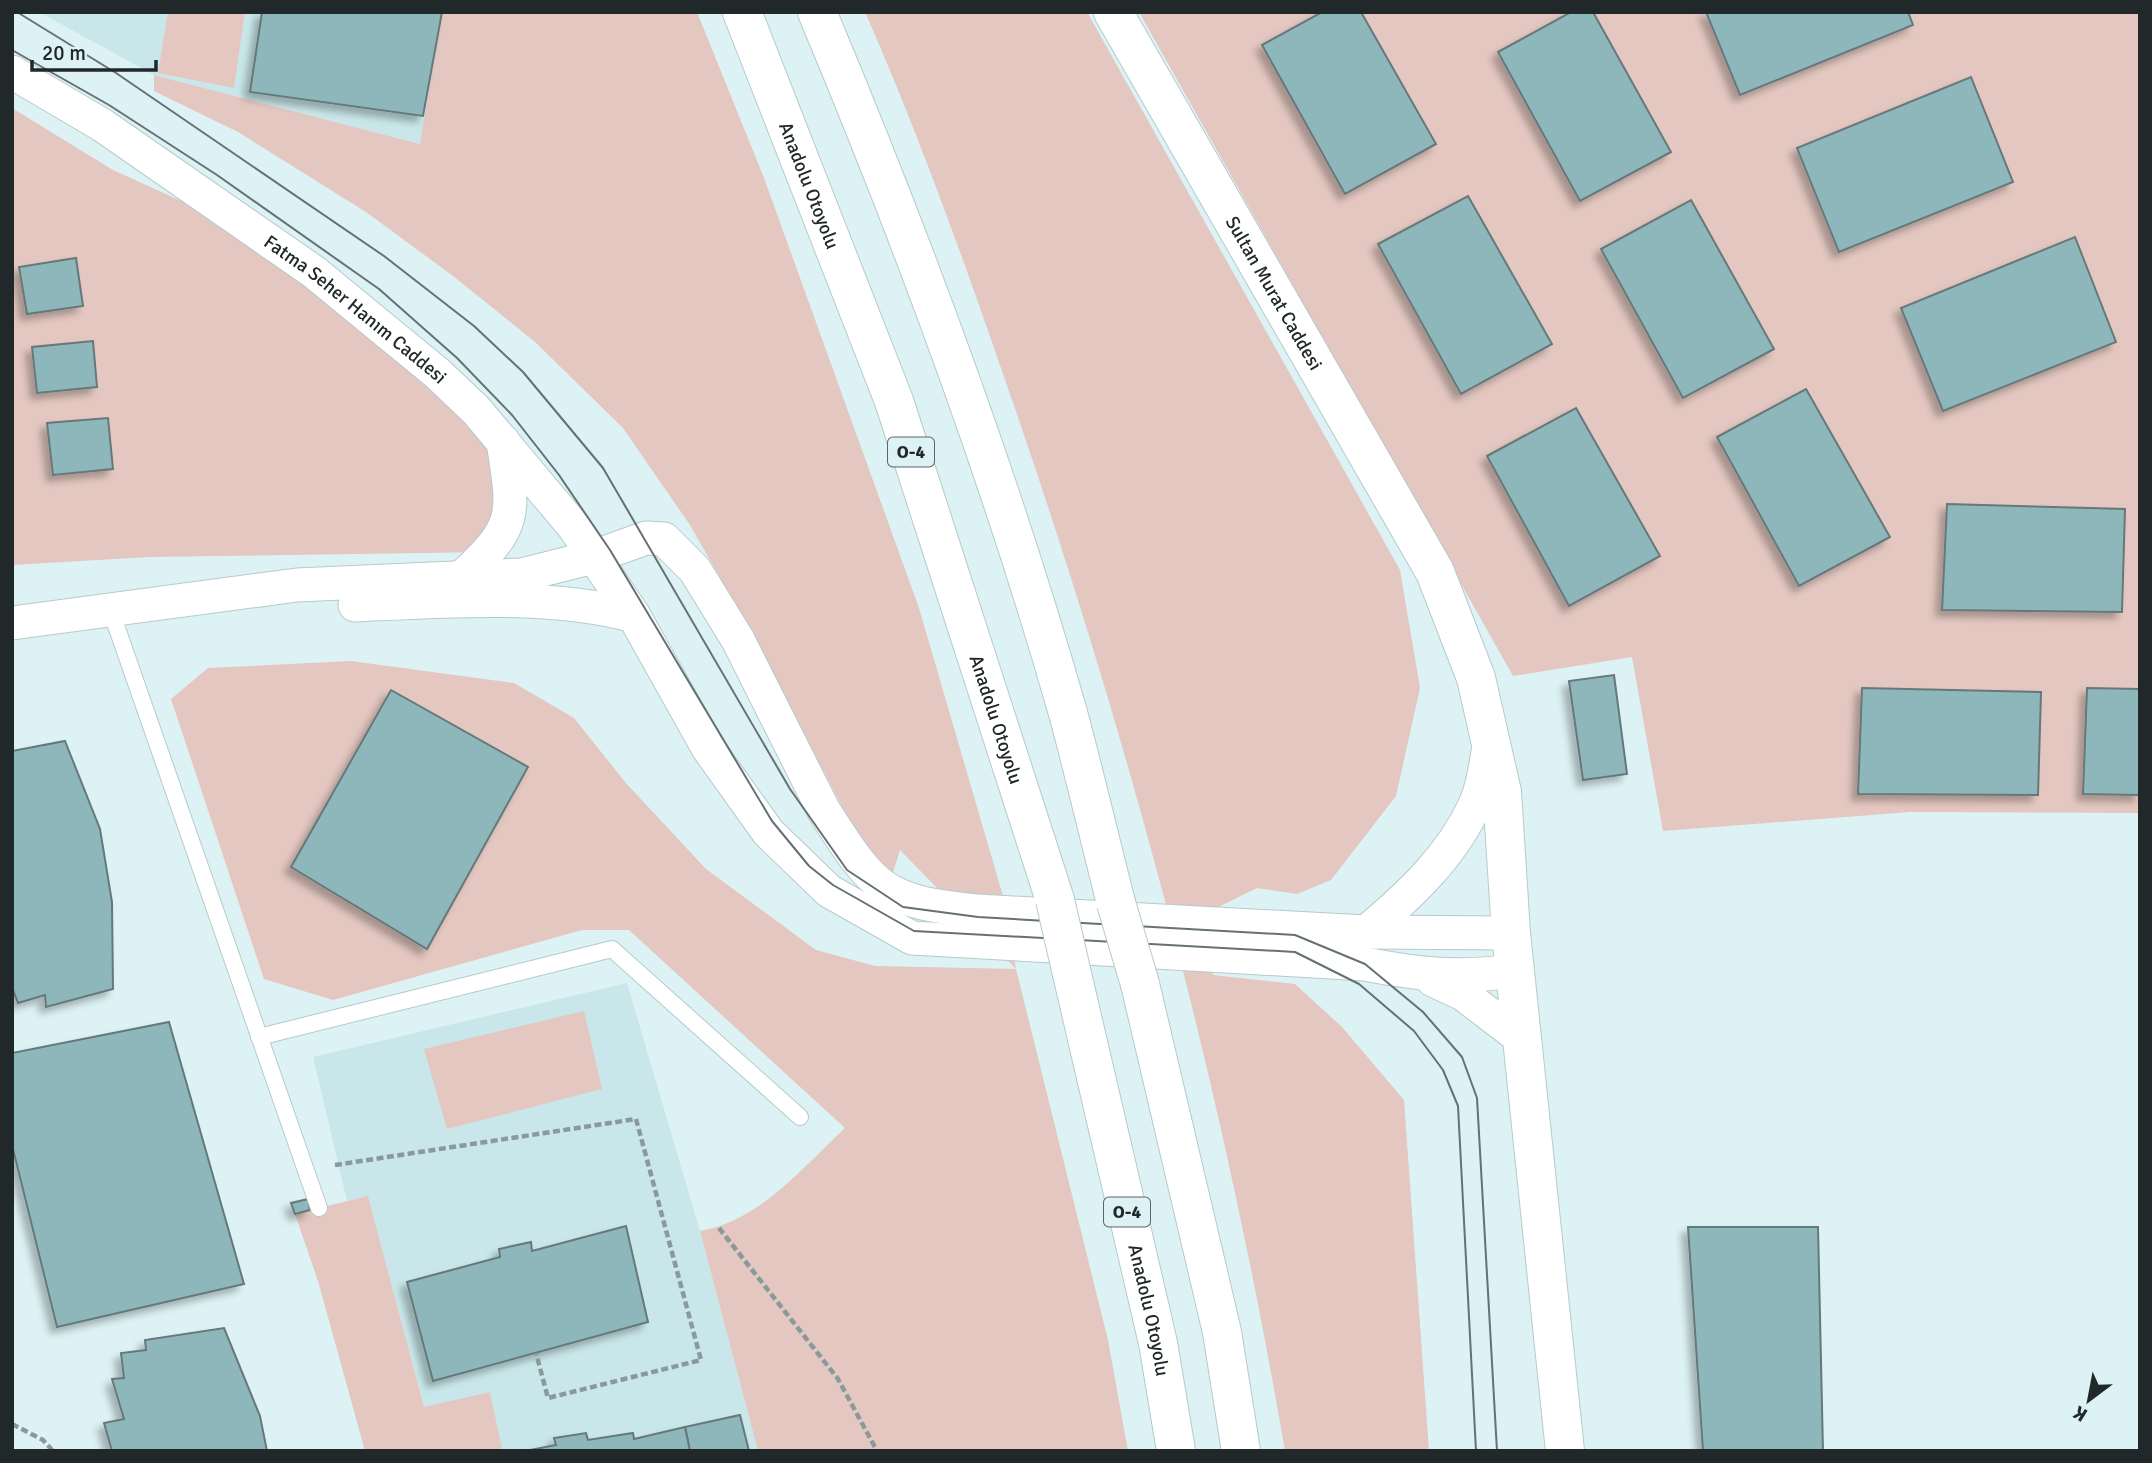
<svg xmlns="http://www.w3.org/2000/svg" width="2152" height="1463" viewBox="0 0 2152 1463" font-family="Signika,sans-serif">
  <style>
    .built { fill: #c9e7ea }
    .green { fill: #e3c7c0 }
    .building { fill: #8eb7bb; stroke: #66787a; stroke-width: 2; filter: url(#shadow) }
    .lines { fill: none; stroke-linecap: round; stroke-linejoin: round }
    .service-casing { stroke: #b6cacc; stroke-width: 18 }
    .minor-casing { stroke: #b6cacc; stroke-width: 35 }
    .primary-casing { stroke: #b6cacc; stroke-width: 40 }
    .motorway-casing { stroke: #b6cacc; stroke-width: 40 }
    .path { stroke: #8a999b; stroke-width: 4.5; stroke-dasharray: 7 3.5; stroke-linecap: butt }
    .service { stroke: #fff; stroke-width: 16 }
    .minor { stroke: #fff; stroke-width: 33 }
    .primary { stroke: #fff; stroke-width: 38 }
    .motorway { stroke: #fff; stroke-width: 38 }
    .tram { stroke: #657173; stroke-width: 2 }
    .motorway-bridge-casing { stroke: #b6cacc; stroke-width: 40; stroke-linecap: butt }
    .motorway-bridge { stroke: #fff; stroke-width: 38 }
    .labels { text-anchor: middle; stroke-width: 7; stroke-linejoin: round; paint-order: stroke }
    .shield { fill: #ddf2f4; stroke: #596566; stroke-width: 2 }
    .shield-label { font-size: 18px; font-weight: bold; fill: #212829 }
    .street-label { font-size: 19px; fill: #212829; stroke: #ddf2f4 }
  </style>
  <defs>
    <filter id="shadow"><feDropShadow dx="-6" dy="6" stdDeviation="3.5" flood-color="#0004"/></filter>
  </defs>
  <rect width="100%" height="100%" fill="#ddf2f4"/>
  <g class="built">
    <polygon points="39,12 593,12 420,144 154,75"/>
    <polygon points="627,983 700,1231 758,1451 436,1451 368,1197 347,1201 313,1057"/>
  </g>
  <g class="green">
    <polygon points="168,12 245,12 234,88 158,73"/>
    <path d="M442,12H697L764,178L919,608L1003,896L1016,969L1108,1340L1128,1451H758L700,1231C761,1220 802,1168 845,1128L629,930H582L333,1000L264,979L171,699L208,668L351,661L514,683L574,718L625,782L706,869L816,950L875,966L1016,969L900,850L891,879L869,859L758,644L690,525L623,428L534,341L453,276L366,212L238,132L154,91V75L420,144Z"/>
    <path d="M865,12H1087L1400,570L1420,688L1396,796L1331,880L1297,894L1257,888L1198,917L1213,975L1295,984L1342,1027L1404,1100L1429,1451H1285C1225,1101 1136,764 1022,429C974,289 925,148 865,12Z"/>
    <polygon points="1139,12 2140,12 2140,813 1910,812 1663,831 1632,657 1513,676"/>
    <polygon points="12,108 113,170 267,240 503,441 490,552 150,557 12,565"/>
    <polygon points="584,1011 602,1089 447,1129 424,1049"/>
    <polygon points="368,1196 424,1407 490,1392 502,1449 365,1451 318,1281 295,1214"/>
  </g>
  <g class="building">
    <polygon points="262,12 442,12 423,116 250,92"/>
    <polygon points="1322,12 1361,12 1436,144 1345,194 1262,45"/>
    <polygon points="1571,12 1593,12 1671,152 1580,201 1498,52"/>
    <polygon points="1706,12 1908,12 1913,25 1740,95"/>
    <polygon points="1971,77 2013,182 1839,252 1797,148"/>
    <polygon points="1468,196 1552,344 1461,394 1378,244"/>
    <polygon points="1691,200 1774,349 1683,398 1601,249"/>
    <polygon points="2075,237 2116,342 1943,411 1901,308"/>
    <polygon points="76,258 83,306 27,314 19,267"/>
    <polygon points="93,341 97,387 37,393 32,347"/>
    <polygon points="1806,389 1890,537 1799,586 1717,437"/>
    <polygon points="1576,408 1660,556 1569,606 1487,456"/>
    <polygon points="108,418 113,469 53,475 47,423"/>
    <polygon points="1947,504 2125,509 2122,612 1942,610"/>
    <polygon points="1614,675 1627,774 1583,780 1569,681"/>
    <polygon points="1862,688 2041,692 2038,795 1858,794"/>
    <polygon points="2087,688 2140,689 2140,795 2083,794"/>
    <polygon points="391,690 528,767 427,949 291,867"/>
    <polygon points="65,741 100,829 112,902 113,989 46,1007 45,995 18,1003 12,987 12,751"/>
    <polygon points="169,1022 244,1284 57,1327 12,1145 12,1053"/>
    <polygon points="308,1199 310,1210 295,1214 291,1203"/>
    <polygon points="626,1226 648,1322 433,1381 407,1282 500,1257 499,1249 531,1242 532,1251"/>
    <polygon points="1688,1227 1818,1227 1823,1451 1703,1451"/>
    <polygon points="224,1328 260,1416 267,1451 112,1451 104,1423 124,1419 112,1379 124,1378 121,1353 146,1350 145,1340"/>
    <polygon points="740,1415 749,1451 690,1451 685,1427"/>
    <polygon points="685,1427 690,1451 525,1451 556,1445 554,1438 586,1433 588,1440 633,1433 634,1439"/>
  </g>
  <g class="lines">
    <defs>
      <g id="service">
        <polyline points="111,611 319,1208"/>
        <polyline points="259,1037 612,949 800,1117"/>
      </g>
      <g id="minor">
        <path id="s1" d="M12,72L102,125L314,272L437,373L476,410L574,527L634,616L708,748L768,832L829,891L912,938L1365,964C1421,975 1458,978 1515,971"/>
        <path d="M462,577C519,525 514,514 503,441"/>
        <path d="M355,605C442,601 550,593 634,616"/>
        <path d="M12,623L297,585L522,575L593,557L646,538L664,539L695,570L738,640L824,811C874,889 883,902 977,911L1366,932L1511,933"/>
        <path d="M1366,932C1409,896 1451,857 1475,805C1484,786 1486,761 1490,741"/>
        <polyline points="1433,980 1463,994 1522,1039"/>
      </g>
      <g id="primary">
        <path id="s2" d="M1113,12L1435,572L1476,678L1502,792L1511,933L1565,1451"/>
      </g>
      <g id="motorway">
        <path id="s3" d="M742,12L894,401L1055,900"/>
        <path d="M817,12C913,241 1000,475 1068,713C1085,776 1100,840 1116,903"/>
        <path id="s4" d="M1072,974L1158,1343L1176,1451"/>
        <polyline points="1140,984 1222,1332 1241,1451"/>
      </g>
    </defs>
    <use href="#service" class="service-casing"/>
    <use href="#minor" class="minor-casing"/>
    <use href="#primary" class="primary-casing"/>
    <use href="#motorway" class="motorway-casing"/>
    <g class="path">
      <polyline points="335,1165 636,1119 701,1360 548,1398 536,1353"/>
      <polyline points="719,1228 838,1379 877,1451"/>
      <polyline points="12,1424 43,1440 53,1451"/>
    </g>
    <use href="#service" class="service"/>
    <use href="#minor" class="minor"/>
    <use href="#primary" class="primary"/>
    <use href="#motorway" class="motorway"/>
    <g class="tram">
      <polyline points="17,12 116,73 384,256 474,326 523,372 603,468 790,789 847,870 903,907 978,917 1295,935 1365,964 1423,1012 1462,1057 1477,1098 1497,1451"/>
      <polyline points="12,50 109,105 217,175 379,289 457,358 512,415 559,475 610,550 772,821 809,866 833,885 914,931 1295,952 1359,984 1414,1031 1443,1070 1458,1106 1476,1451"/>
    </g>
    <defs>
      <g id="motorway-bridge">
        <polyline points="1055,900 1072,974"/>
        <polyline points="1116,903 1140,984"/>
      </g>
    </defs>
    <use href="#motorway-bridge" class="motorway-bridge-casing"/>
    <use href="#motorway-bridge" class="motorway-bridge"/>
  </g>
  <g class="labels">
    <g class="shield">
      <rect x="888" y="437.5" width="46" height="29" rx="5"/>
      <rect x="1104" y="1197.5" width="46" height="29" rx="5"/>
    </g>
    <g class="shield-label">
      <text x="911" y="458">O-4</text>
      <text x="1127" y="1218">O-4</text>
    </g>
    <g class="street-label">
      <text dy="7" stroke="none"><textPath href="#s3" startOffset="186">Anadolu Otoyolu</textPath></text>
      <text dy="7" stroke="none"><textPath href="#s2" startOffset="324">Sultan Murat Caddesi</textPath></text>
      <text dy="7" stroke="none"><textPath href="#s1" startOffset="418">Fatma Seher Hanım Caddesi</textPath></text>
      <text dy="7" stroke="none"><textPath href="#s3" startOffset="752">Anadolu Otoyolu</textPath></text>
      <text dy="7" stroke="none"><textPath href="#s4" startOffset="345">Anadolu Otoyolu</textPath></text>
    </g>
  </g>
  <rect width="2152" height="1463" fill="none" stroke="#212829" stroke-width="28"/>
  <g transform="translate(2089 1400) rotate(212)" stroke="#ddf2f4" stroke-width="5" paint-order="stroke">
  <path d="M0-5L12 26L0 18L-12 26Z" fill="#212829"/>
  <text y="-10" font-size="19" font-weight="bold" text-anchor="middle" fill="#212829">K</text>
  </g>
  <path d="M32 60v10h124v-10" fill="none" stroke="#212829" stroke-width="3.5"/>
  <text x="42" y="60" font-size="21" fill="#212829" stroke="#ddf2f4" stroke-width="5" paint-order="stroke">20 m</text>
</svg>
